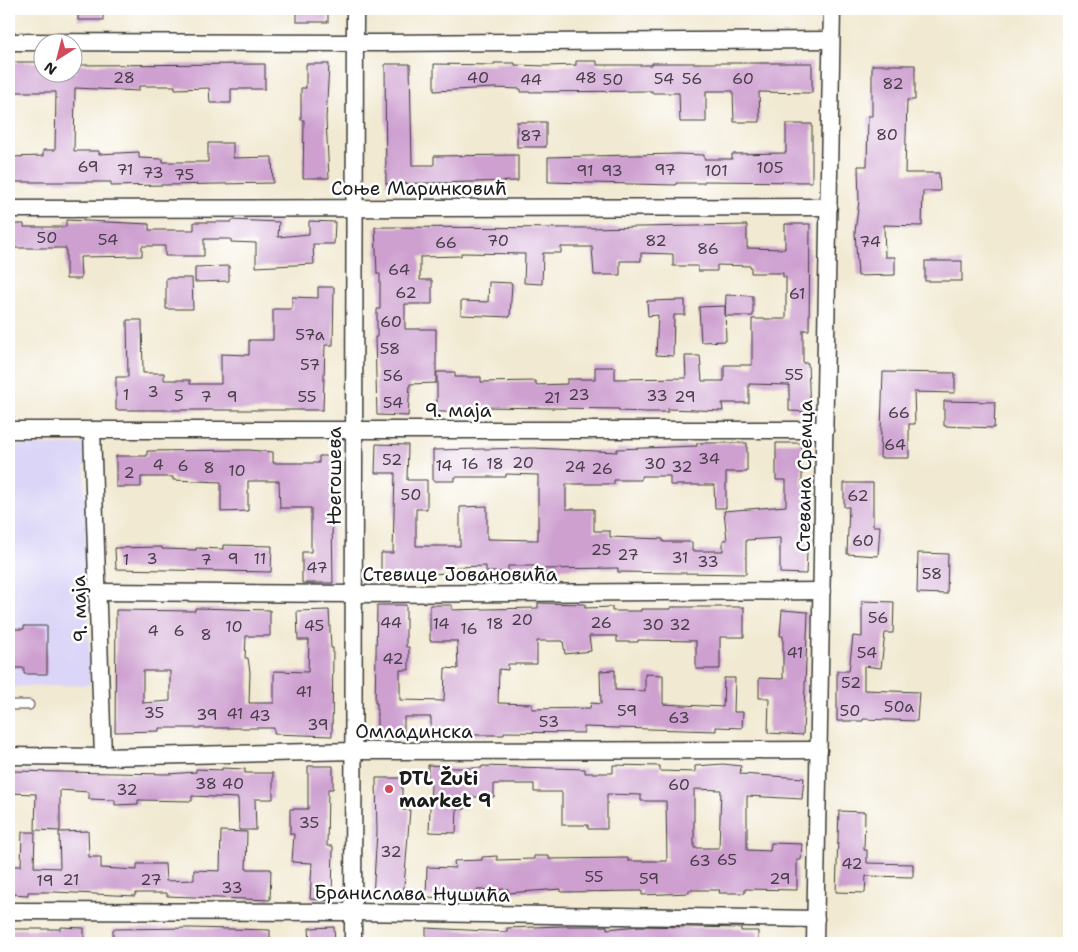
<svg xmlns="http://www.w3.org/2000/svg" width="1078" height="952" viewBox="0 0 1078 952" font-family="'Shantell Sans',sans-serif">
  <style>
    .built { fill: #dbd6f7 }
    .building { fill: #cea0d0; fill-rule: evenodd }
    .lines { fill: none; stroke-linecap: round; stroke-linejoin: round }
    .lane-casing { stroke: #3c3b37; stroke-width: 11 }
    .street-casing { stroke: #3c3b37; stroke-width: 19 }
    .lane { stroke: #fff; stroke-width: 9 }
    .street { stroke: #fff; stroke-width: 16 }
    .poi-dot { fill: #d1495b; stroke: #fff; stroke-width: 2 }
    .labels { text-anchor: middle; stroke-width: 5; stroke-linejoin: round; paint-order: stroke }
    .number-label { font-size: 16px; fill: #483d49 }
    .street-label { font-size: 19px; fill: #1c1c1c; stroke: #fff }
    .poi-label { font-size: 19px; font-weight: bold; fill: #1c1c1c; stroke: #fff; text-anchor: start }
  </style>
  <rect width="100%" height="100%" fill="#fff"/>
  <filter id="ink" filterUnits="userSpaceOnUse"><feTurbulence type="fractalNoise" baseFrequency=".02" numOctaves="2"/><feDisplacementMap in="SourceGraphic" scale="10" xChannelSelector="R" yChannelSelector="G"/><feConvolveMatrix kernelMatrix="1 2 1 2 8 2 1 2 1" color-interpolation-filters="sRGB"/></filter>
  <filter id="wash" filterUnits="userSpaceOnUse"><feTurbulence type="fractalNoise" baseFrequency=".0096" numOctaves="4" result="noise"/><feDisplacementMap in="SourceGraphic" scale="20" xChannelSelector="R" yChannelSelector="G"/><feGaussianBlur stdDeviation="1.12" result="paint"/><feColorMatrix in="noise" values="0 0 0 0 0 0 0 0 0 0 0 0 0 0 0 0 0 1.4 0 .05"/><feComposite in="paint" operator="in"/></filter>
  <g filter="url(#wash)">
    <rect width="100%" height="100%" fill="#f1e9d1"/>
    <polygon class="built" points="84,444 90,685 9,687 9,446"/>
    <g id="blocks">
      <g class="building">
        <rect x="78" y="9" width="25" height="11"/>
        <rect x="297" y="9" width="31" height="13"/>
        <polygon points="576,61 597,61 597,65 652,65 652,63 812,63 812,93 759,92 760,122 734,122 733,91 706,91 706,122 680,122 679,93 652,93 652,91 521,92 521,89 494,88 434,91 434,64 494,65 494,63 515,63 515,65 546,66 576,65"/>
        <polygon points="9,62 42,62 42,72 76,72 76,65 265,64 265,89 231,89 231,103 210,103 209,88 175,89 175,86 139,86 139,91 75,88 74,151 99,151 99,154 139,152 139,158 163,159 163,162 208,162 208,143 233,143 233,158 272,157 273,183 111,186 111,182 11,182 11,157 43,156 43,150 55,150 56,92 9,92"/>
        <polygon points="306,64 329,64 326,119 329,178 303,178 304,120 301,120 301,88 306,88"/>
        <polygon points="385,64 410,64 412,165 434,165 434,156 518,155 518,181 386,184"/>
        <polygon points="872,65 915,65 915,100 907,100 905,173 939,173 940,191 923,191 922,226 884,225 885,257 895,257 895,275 858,276 855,232 859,201 858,166 867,166 868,116 872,116"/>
        <rect x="517" y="122" width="29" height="25"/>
        <polygon points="786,124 812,124 812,182 704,181 704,183 676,183 676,185 548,182 548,157 677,154 704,155 704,159 732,159 732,154 786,153"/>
        <polygon points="66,220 149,224 149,230 194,230 194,222 232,222 232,220 279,222 278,237 309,234 309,221 335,222 334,244 313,244 314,264 256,267 256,243 231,242 231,239 204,239 204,256 165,256 165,246 142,246 142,256 80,257 81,279 66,279 66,248 9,248 9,224 24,224 24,227 66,227"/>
        <polygon points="785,224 810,224 809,330 803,330 803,363 808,363 810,412 789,411 789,385 749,384 749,403 722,403 723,411 668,409 668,412 646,412 619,411 619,409 482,407 482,412 437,412 437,372 455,372 455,377 481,377 481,382 536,381 536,385 567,384 567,379 595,379 595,367 615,367 615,379 686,378 685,356 700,356 702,381 724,381 724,365 752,365 752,319 786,319 786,277 783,277 783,273 751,273 751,266 717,265 717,271 698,271 698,266 673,266 673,254 641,253 641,261 620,261 620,275 594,275 592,247 561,247 561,253 543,253 542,284 524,283 525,254 461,253 461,256 420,257 420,280 432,280 432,304 405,304 405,329 436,329 436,383 410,384 408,416 377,415 375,337 377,337 377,309 380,309 380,274 377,274 375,227 587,228 747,225 747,248 785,249"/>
        <rect x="925" y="261" width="37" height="20"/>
        <polygon points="229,266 229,281 195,282 195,267"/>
        <polygon points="166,278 192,278 193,309 166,309"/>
        <polygon points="489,282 512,283 510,317 461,315 461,301 488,302"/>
        <polygon points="318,287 334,287 333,345 325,345 323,410 116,410 116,377 128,377 127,320 142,320 143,373 164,373 164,380 190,380 190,384 221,384 221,354 249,355 249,340 273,340 273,309 292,309 292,297 318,298"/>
        <polygon points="726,295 753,296 753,316 725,316"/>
        <polygon points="685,300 685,315 674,315 673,356 656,355 658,315 648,316 647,301"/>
        <polygon points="725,306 726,341 701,342 699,307"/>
        <polygon points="883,372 955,373 955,393 914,392 915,424 909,424 909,458 880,458"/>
        <polygon points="944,401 995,402 994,428 944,426"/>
        <polygon points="697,443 747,443 747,472 726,472 726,508 715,508 714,485 670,485 670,476 641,476 641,480 614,480 614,484 566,484 566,509 594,509 594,531 610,531 610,537 663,539 663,542 692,542 692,551 723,551 723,540 727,540 724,511 786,506 786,480 776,480 776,443 802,443 802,487 810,487 806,574 780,573 780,538 746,540 746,574 618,572 618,568 538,569 538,566 508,566 508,572 486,572 486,566 456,567 456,573 381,575 381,553 393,553 395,473 375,473 376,444 408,445 407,480 427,480 427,509 416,509 416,546 460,546 460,507 487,506 487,539 538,540 538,475 506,474 506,477 455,477 455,481 433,481 433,450 534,448 617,452 617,449 697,446"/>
        <polygon points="248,450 273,452 273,463 319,463 319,456 331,456 333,583 302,583 302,552 311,552 311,508 280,508 279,481 248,481 248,511 221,512 221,482 173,480 173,477 141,477 141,487 116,487 116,456 147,456 147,451"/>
        <polygon points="844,483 873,483 873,526 880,526 878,556 847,554 849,507 844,507"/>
        <polygon points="223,545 272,546 271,572 116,569 115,548 162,547 162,549 196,550 196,548 223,549"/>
        <polygon points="918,553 948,554 947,594 917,593"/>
        <polygon points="862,601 894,602 893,633 885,633 881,668 864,666 864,690 919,692 917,721 863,719 863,721 837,721 837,671 849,671 853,636 862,637"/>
        <polygon points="538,603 585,604 585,608 612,607 612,611 641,611 641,609 671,609 671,607 744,607 744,637 720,637 720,669 696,669 696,641 638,640 638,642 617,642 617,636 589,636 591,651 565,654 563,641 537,641 537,664 508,664 508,670 499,669 498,703 532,704 532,709 590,708 591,703 601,704 600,671 615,670 615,690 645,691 645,674 663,675 663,704 723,707 724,678 735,678 734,712 743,712 742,728 716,727 716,731 584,727 584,733 504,732 504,735 431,735 431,717 404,717 404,733 377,733 377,703 375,703 377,605 406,605 406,647 409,647 409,670 400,670 400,700 444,701 445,668 458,669 457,641 430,641 430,605 452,605 452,610 484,609 538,608"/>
        <path d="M195,608L270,610V636H246L245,658H248L250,672L249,703H274V671L308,672L309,640H298L297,611L329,610L331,648H333L332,736L274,734V728H159V731L115,732L116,610L195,611ZM143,671H170V701L143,703Z"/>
        <polygon points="782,610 808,612 803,735 768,733 769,698 759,698 759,678 783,679 783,636 780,636"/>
        <polygon points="24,626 47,626 47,674 24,674 24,668 9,668 9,629 24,629"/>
        <path d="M723,764L741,766L740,774L804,778L802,799L747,796V850L770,851L771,843L802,844L801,860H797V890L745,889V893H719L720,890H689V893L642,895V891L561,892V889L508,893V889L477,890V894L447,895V898L426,897L427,867L455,868L454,861L482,860V857L497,856V860L534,859V856H549V859L628,858V861H667L666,801H641V795L607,794V829H588V825H562V792H534V784H494V797H465V809H457L456,833L429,832L431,784H428V765L449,766L448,768H482V766L585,769V773H613V765L660,766V771L695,772V766ZM694,789L721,790L719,848H694Z"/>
        <polygon points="308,766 333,766 333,789 328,789 327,846 333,846 332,901 310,899 312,863 292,862 294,834 290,834 290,809 308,809"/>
        <polygon points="222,768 245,769 245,773 273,773 273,799 255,799 256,830 239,830 238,798 192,796 192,801 138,800 138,804 115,805 115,800 89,799 89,792 60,790 60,831 35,830 36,794 9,793 10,771 168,774 196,772 196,769 222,770"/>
        <polygon points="376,778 402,778 402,810 410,810 403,899 373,897 377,832"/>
        <polygon points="839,811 865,812 864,850 867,850 867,863 913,864 913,877 866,876 865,893 836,892"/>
        <polygon points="88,831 89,857 101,857 101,868 137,870 137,864 165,864 166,881 194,880 194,870 220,871 221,831 247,832 246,869 271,869 270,900 167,896 167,893 135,893 135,896 55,892 28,892 28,895 9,894 9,866 21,866 22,832 35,832 34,867 60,868 59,832"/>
        <polygon points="561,926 607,926 607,929 639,926 741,928 741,931 758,931 758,943 426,943 426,928 507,932 507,928"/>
        <polygon points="61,927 84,928 84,943 9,943 9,929 61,929"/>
        <polygon points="334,927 335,943 310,943 309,928"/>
        <polygon points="191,928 270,930 270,943 113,943 113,929"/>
      </g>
    </g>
  </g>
  <g filter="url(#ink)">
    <use href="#blocks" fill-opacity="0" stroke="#3c3b37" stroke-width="1"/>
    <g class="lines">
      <defs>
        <polyline id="lane" points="9,705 29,705"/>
        <g id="street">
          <polyline points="9,42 378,43 830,40"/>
          <polyline points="9,209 829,207"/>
          <polyline points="9,430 825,430"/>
          <polyline points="92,430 103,757"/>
          <polyline points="98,592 354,594 822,591"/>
          <polyline points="9,756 103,757 355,751 819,750"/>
          <polyline points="9,911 354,912 816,919"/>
          <polyline points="353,943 355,9"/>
          <polyline points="815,943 832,9"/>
        </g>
      </defs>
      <use href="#lane" class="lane-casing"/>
      <use href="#street" class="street-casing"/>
      <use href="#lane" class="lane"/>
      <use href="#street" class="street"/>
    </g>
  </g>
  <circle class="poi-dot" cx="389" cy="789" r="5"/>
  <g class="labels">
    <g class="number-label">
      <text x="124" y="83">28</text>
      <text x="478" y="83">40</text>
      <text x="586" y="83">48</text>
      <text x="664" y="84">54</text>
      <text x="692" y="84">56</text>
      <text x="743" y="84">60</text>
      <text x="531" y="85">44</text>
      <text x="613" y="85">50</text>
      <text x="893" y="89">82</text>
      <text x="887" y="140">80</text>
      <text x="531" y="141">87</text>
      <text x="88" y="172">69</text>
      <text x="770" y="173">105</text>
      <text x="125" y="175">71</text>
      <text x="665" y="175">97</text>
      <text x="585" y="176">91</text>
      <text x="612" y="176">93</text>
      <text x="716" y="176">101</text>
      <text x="153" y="178">73</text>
      <text x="184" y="180">75</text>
      <text x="47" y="243">50</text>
      <text x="108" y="245">54</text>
      <text x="498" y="246">70</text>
      <text x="656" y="246">82</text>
      <text x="870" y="247">74</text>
      <text x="446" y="248">66</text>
      <text x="708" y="254">86</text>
      <text x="399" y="275">64</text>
      <text x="406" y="298">62</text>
      <text x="797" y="299">61</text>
      <text x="391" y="327">60</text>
      <text x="310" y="340">57a</text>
      <text x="390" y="354">58</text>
      <text x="310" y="370">57</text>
      <text x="794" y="380">55</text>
      <text x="393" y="381">56</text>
      <text x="153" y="397">3</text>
      <text x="126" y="400">1</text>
      <text x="579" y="400">23</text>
      <text x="179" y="401">5</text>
      <text x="657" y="401">33</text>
      <text x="206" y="402">7</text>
      <text x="232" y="402">9</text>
      <text x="307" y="402">55</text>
      <text x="685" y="402">29</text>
      <text x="552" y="403">21</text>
      <text x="393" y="408">54</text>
      <text x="899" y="418">66</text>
      <text x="895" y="450">64</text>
      <text x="709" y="464">34</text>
      <text x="392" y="465">52</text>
      <text x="523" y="468">20</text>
      <text x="470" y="469">16</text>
      <text x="495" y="469">18</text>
      <text x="655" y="469">30</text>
      <text x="158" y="470">4</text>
      <text x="183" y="471">6</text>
      <text x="444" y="471">14</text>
      <text x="575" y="472">24</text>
      <text x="682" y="472">32</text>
      <text x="209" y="473">8</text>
      <text x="602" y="474">26</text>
      <text x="237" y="476">10</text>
      <text x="129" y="478">2</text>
      <text x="411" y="500">50</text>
      <text x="858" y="501">62</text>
      <text x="863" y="546">60</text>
      <text x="601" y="555">25</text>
      <text x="628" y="560">27</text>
      <text x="680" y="563">31</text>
      <text x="152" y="564">3</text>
      <text x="233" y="564">9</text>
      <text x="260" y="564">11</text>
      <text x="126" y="565">1</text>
      <text x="206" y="565">7</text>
      <text x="708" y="567">33</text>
      <text x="317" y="573">47</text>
      <text x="932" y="579">58</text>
      <text x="878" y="623">56</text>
      <text x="522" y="625">20</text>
      <text x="391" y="628">44</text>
      <text x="601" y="628">26</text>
      <text x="441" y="629">14</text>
      <text x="495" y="629">18</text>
      <text x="653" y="630">30</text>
      <text x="680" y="630">32</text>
      <text x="314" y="631">45</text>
      <text x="234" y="632">10</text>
      <text x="469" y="634">16</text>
      <text x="153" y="636">4</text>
      <text x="179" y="636">6</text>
      <text x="206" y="640">8</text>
      <text x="795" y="658">41</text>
      <text x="867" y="658">54</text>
      <text x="393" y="664">42</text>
      <text x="851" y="688">52</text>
      <text x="304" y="697">41</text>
      <text x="899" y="712">50a</text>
      <text x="627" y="716">59</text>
      <text x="850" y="716">50</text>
      <text x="154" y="718">35</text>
      <text x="235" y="719">41</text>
      <text x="207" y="720">39</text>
      <text x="260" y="721">43</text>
      <text x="679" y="723">63</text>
      <text x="549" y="727">53</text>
      <text x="318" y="730">39</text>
      <text x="206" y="789">38</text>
      <text x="233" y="789">40</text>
      <text x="679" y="790">60</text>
      <text x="127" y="795">32</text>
      <text x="309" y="828">35</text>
      <text x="391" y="857">32</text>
      <text x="727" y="865">65</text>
      <text x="700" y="866">63</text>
      <text x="852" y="869">42</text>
      <text x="594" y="882">55</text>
      <text x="649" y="884">59</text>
      <text x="780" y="884">29</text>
      <text x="71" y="885">21</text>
      <text x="151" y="885">27</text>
      <text x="45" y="886">19</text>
      <text x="232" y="893">33</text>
    </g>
    <g class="street-label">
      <text x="419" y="195">Соње Маринковић</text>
      <text x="458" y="417">9. маја</text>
      <text transform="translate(334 476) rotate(-90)" y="7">Његошева</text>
      <text transform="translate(804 476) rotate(-89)" y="7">Стевана Сремца</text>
      <text x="460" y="581">Стевице Јовановића</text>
      <text transform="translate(79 609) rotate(-92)" y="7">9. маја</text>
      <text x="414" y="738">Омладинска</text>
      <text transform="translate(412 893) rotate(1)" y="7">Бранислава Нушића</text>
    </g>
    <g class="poi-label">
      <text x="399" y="785">DTL Žuti<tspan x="399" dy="22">market 9</tspan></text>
    </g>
  </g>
  <rect width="1078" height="952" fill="none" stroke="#fff" stroke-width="30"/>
  <g transform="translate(58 58) rotate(216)"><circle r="24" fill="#ffffff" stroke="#a4a4a4"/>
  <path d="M0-4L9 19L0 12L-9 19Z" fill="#d1495b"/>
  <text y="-8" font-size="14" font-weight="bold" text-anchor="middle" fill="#1c1c1c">N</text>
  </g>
</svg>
